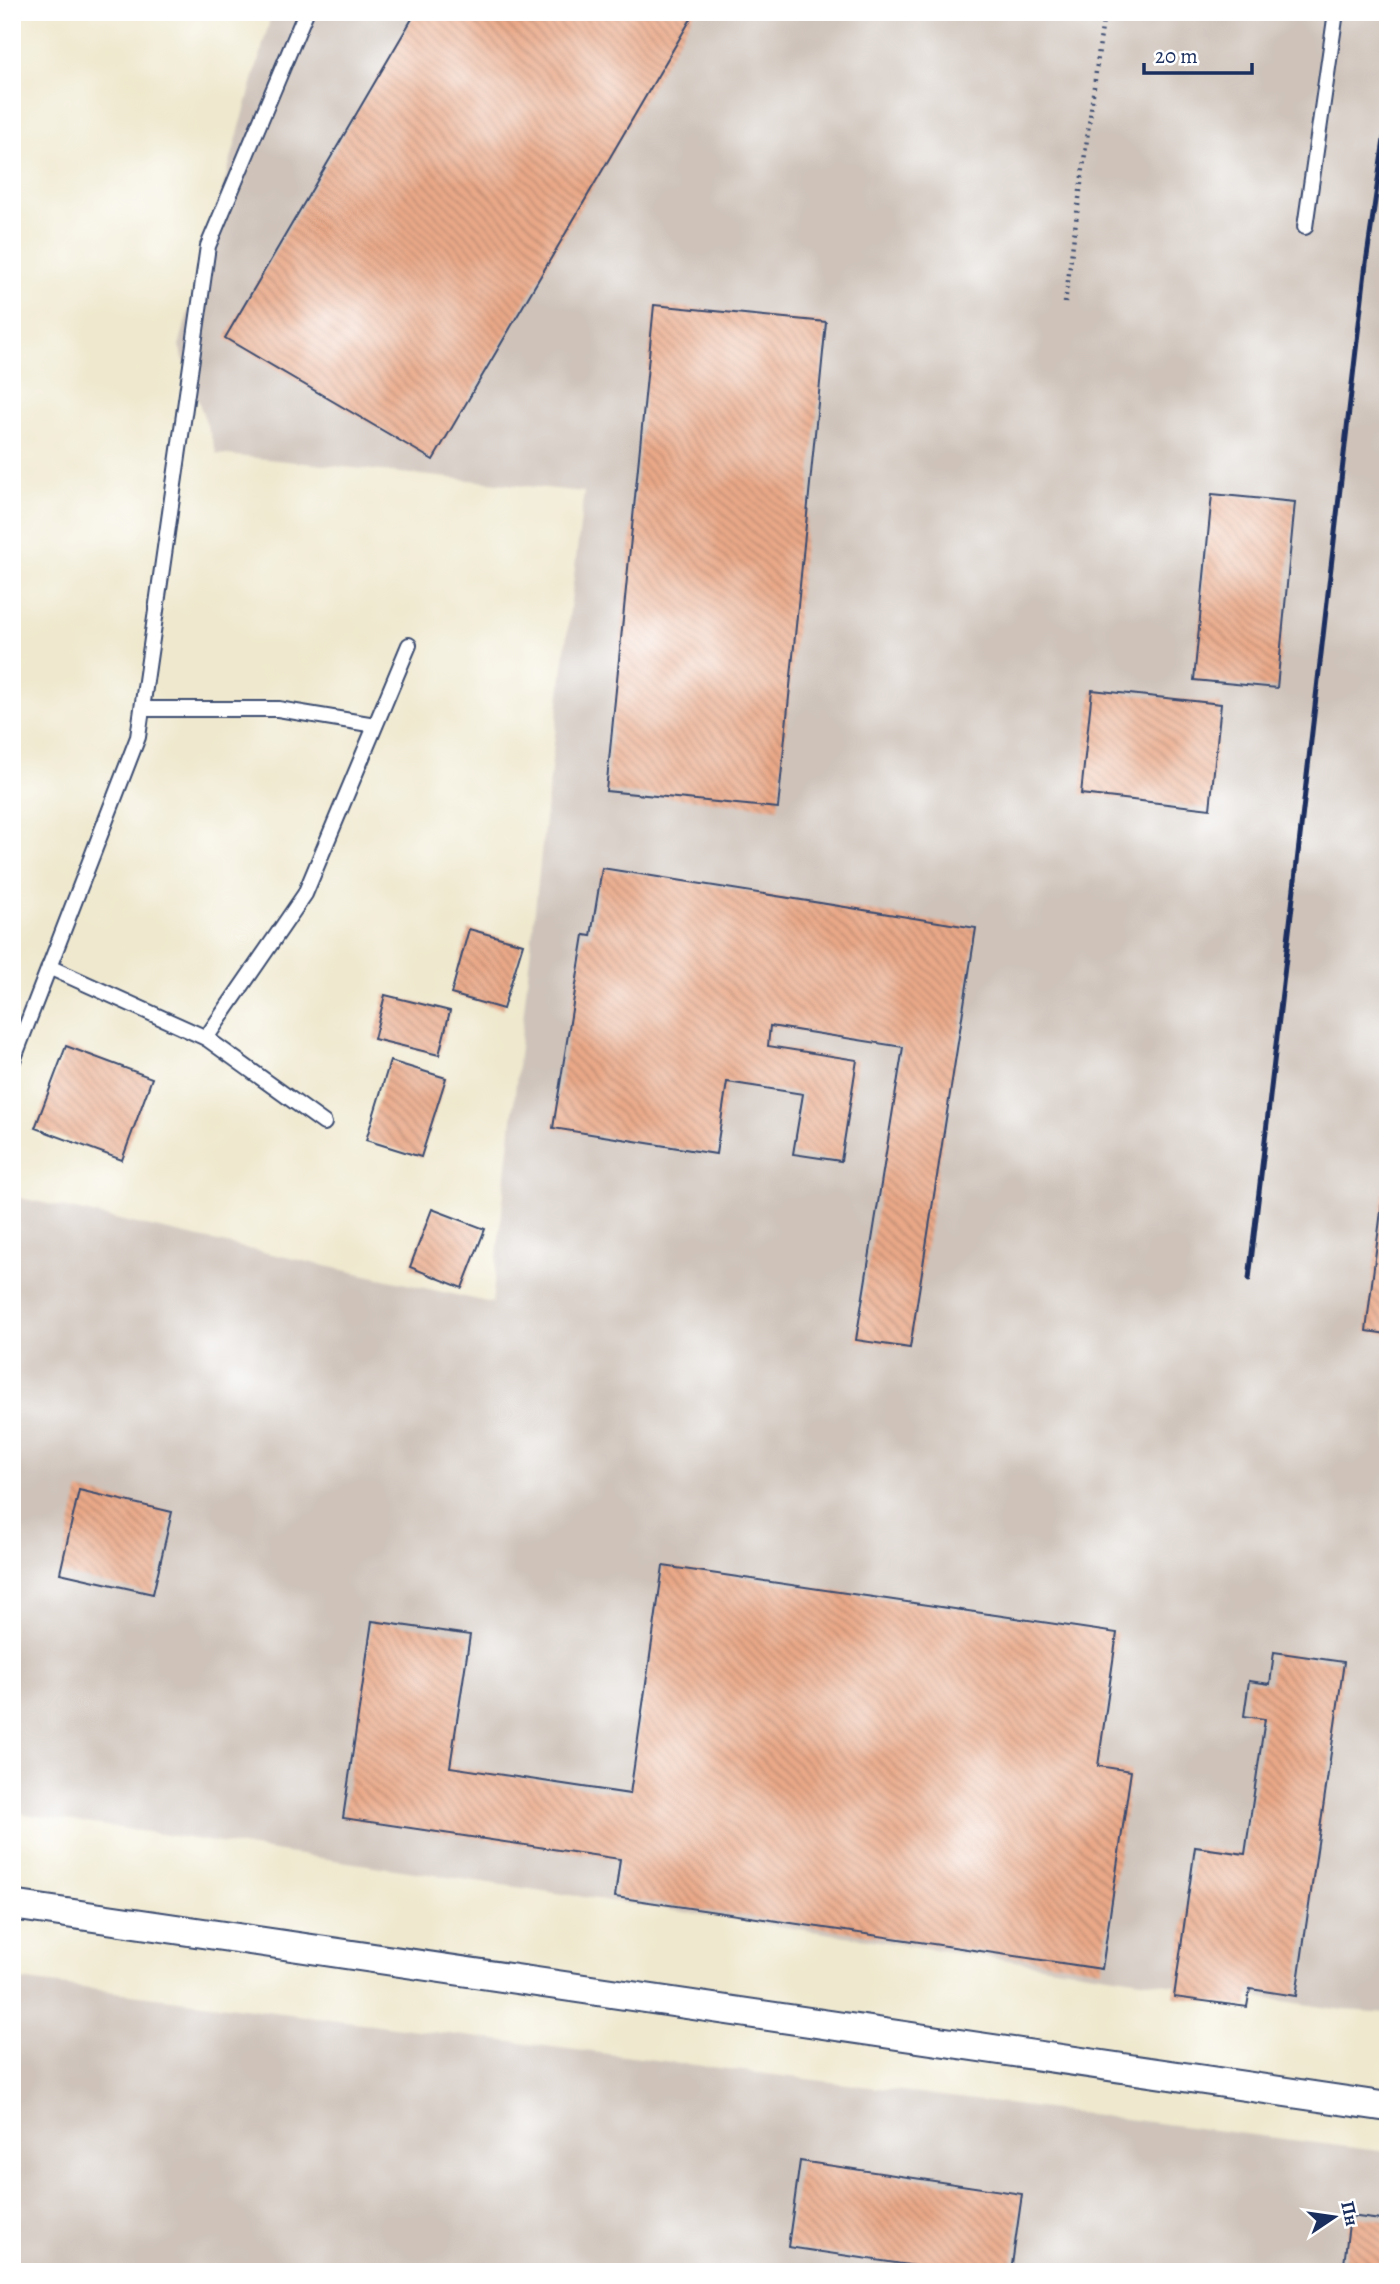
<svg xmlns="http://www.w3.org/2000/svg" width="1400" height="2284" viewBox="0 0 1400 2284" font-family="Alegreya,serif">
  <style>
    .industrial { fill: #cec2b9 }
    .building { fill: url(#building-back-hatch) }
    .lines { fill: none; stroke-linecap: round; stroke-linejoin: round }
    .service-casing { stroke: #3b4b6f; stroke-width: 18 }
    .minor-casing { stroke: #3b4b6f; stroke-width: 32 }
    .path { stroke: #3b4b6f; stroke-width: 4.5; stroke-dasharray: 2 5; stroke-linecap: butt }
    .service { stroke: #fff; stroke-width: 14 }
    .minor { stroke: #fff; stroke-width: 28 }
    .rail { stroke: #1b2f5e; stroke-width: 5 }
  </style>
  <defs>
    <pattern id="building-back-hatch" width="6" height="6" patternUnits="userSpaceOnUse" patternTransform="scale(1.75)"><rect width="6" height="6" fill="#eaa988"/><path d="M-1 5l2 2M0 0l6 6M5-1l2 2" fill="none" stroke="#bd8a72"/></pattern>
  </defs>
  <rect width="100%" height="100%" fill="#fff"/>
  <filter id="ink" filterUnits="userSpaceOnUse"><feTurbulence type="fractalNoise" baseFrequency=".0143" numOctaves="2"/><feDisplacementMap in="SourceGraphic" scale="14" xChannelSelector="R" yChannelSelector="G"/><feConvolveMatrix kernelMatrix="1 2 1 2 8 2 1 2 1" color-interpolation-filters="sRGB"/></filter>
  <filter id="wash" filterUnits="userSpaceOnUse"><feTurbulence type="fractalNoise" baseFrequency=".00686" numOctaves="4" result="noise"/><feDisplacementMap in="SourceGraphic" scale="28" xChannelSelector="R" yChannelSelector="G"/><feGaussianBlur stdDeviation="1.57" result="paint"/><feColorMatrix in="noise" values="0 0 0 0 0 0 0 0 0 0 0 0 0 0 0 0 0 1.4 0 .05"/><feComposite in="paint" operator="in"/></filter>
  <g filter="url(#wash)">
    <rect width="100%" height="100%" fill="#efe8ce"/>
    <g class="industrial">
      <polygon points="272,12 1388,12 1388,2013 1343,2010 12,1812 12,1196 492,1303 543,836 584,492 217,454 179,346"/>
      <polygon points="12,1979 1388,2152 1388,2272 12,2272"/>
    </g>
    <g id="blocks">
      <g class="building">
        <polygon points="416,12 695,12 433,460 225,338"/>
        <polygon points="654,305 826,322 778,808 606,791"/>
        <polygon points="1212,494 1295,502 1277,688 1194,680"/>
        <polygon points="1092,690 1221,704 1210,809 1081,794"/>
        <polygon points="602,868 976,928 910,1348 856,1340 903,1047 770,1026 768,1046 857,1060 841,1161 793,1154 803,1094 727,1082 716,1154 553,1128 584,935 591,936"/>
        <polygon points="469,929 523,944 503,1009 451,994"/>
        <polygon points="385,995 450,1011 439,1055 374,1039"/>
        <polygon points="66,1046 152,1078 122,1160 35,1128"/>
        <polygon points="390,1061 446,1078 421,1157 366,1140"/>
        <polygon points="1386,1171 1388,1171 1388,1334 1366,1331"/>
        <polygon points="432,1209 485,1229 462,1288 410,1267"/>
        <polygon points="79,1490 172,1512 153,1594 60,1573"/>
        <polygon points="663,1566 1117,1633 1098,1766 1131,1771 1102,1969 615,1897 620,1859 343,1818 372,1621 470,1635 450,1767 630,1794"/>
        <polygon points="1274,1652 1344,1662 1296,1996 1250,1989 1247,2007 1174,1997 1195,1847 1245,1854 1265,1719 1244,1716 1249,1681 1270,1684"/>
        <polygon points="800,2161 1022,2194 1011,2272 956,2272 788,2247"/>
        <polygon points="1350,2216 1388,2221 1388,2272 1343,2272"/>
      </g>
    </g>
  </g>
  <g filter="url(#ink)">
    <use href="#blocks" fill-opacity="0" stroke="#3b4b6f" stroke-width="2"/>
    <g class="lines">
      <defs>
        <g id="service">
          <polyline points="1305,227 1336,12"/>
          <polyline points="142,709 278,709 375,725"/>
          <polyline points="49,967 206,1038 305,894 409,645"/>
          <polyline points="206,1038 324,1123"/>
          <polyline points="12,1063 138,737 208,246 306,12"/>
        </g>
        <polyline id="minor" points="12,1905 1388,2107"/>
      </defs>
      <use href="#service" class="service-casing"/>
      <use href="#minor" class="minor-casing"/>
      <polyline class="path" points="1065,303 1104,12"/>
      <use href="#service" class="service"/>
      <use href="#minor" class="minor"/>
      <polyline class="rail" points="1249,1279 1366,263 1388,112"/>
    </g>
  </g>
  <rect width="1400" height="2284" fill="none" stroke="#fff" stroke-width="42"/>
  <g transform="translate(1334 2217) rotate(77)" stroke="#ffffff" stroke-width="5" paint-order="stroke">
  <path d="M0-5L12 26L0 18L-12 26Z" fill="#1b2f5e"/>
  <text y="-10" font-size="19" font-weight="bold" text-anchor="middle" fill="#1b2f5e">Пн</text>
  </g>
  <path d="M1144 63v10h108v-10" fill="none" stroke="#1b2f5e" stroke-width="3.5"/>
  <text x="1155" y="63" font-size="21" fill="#1b2f5e" stroke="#ffffff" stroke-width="5" paint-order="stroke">20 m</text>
</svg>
